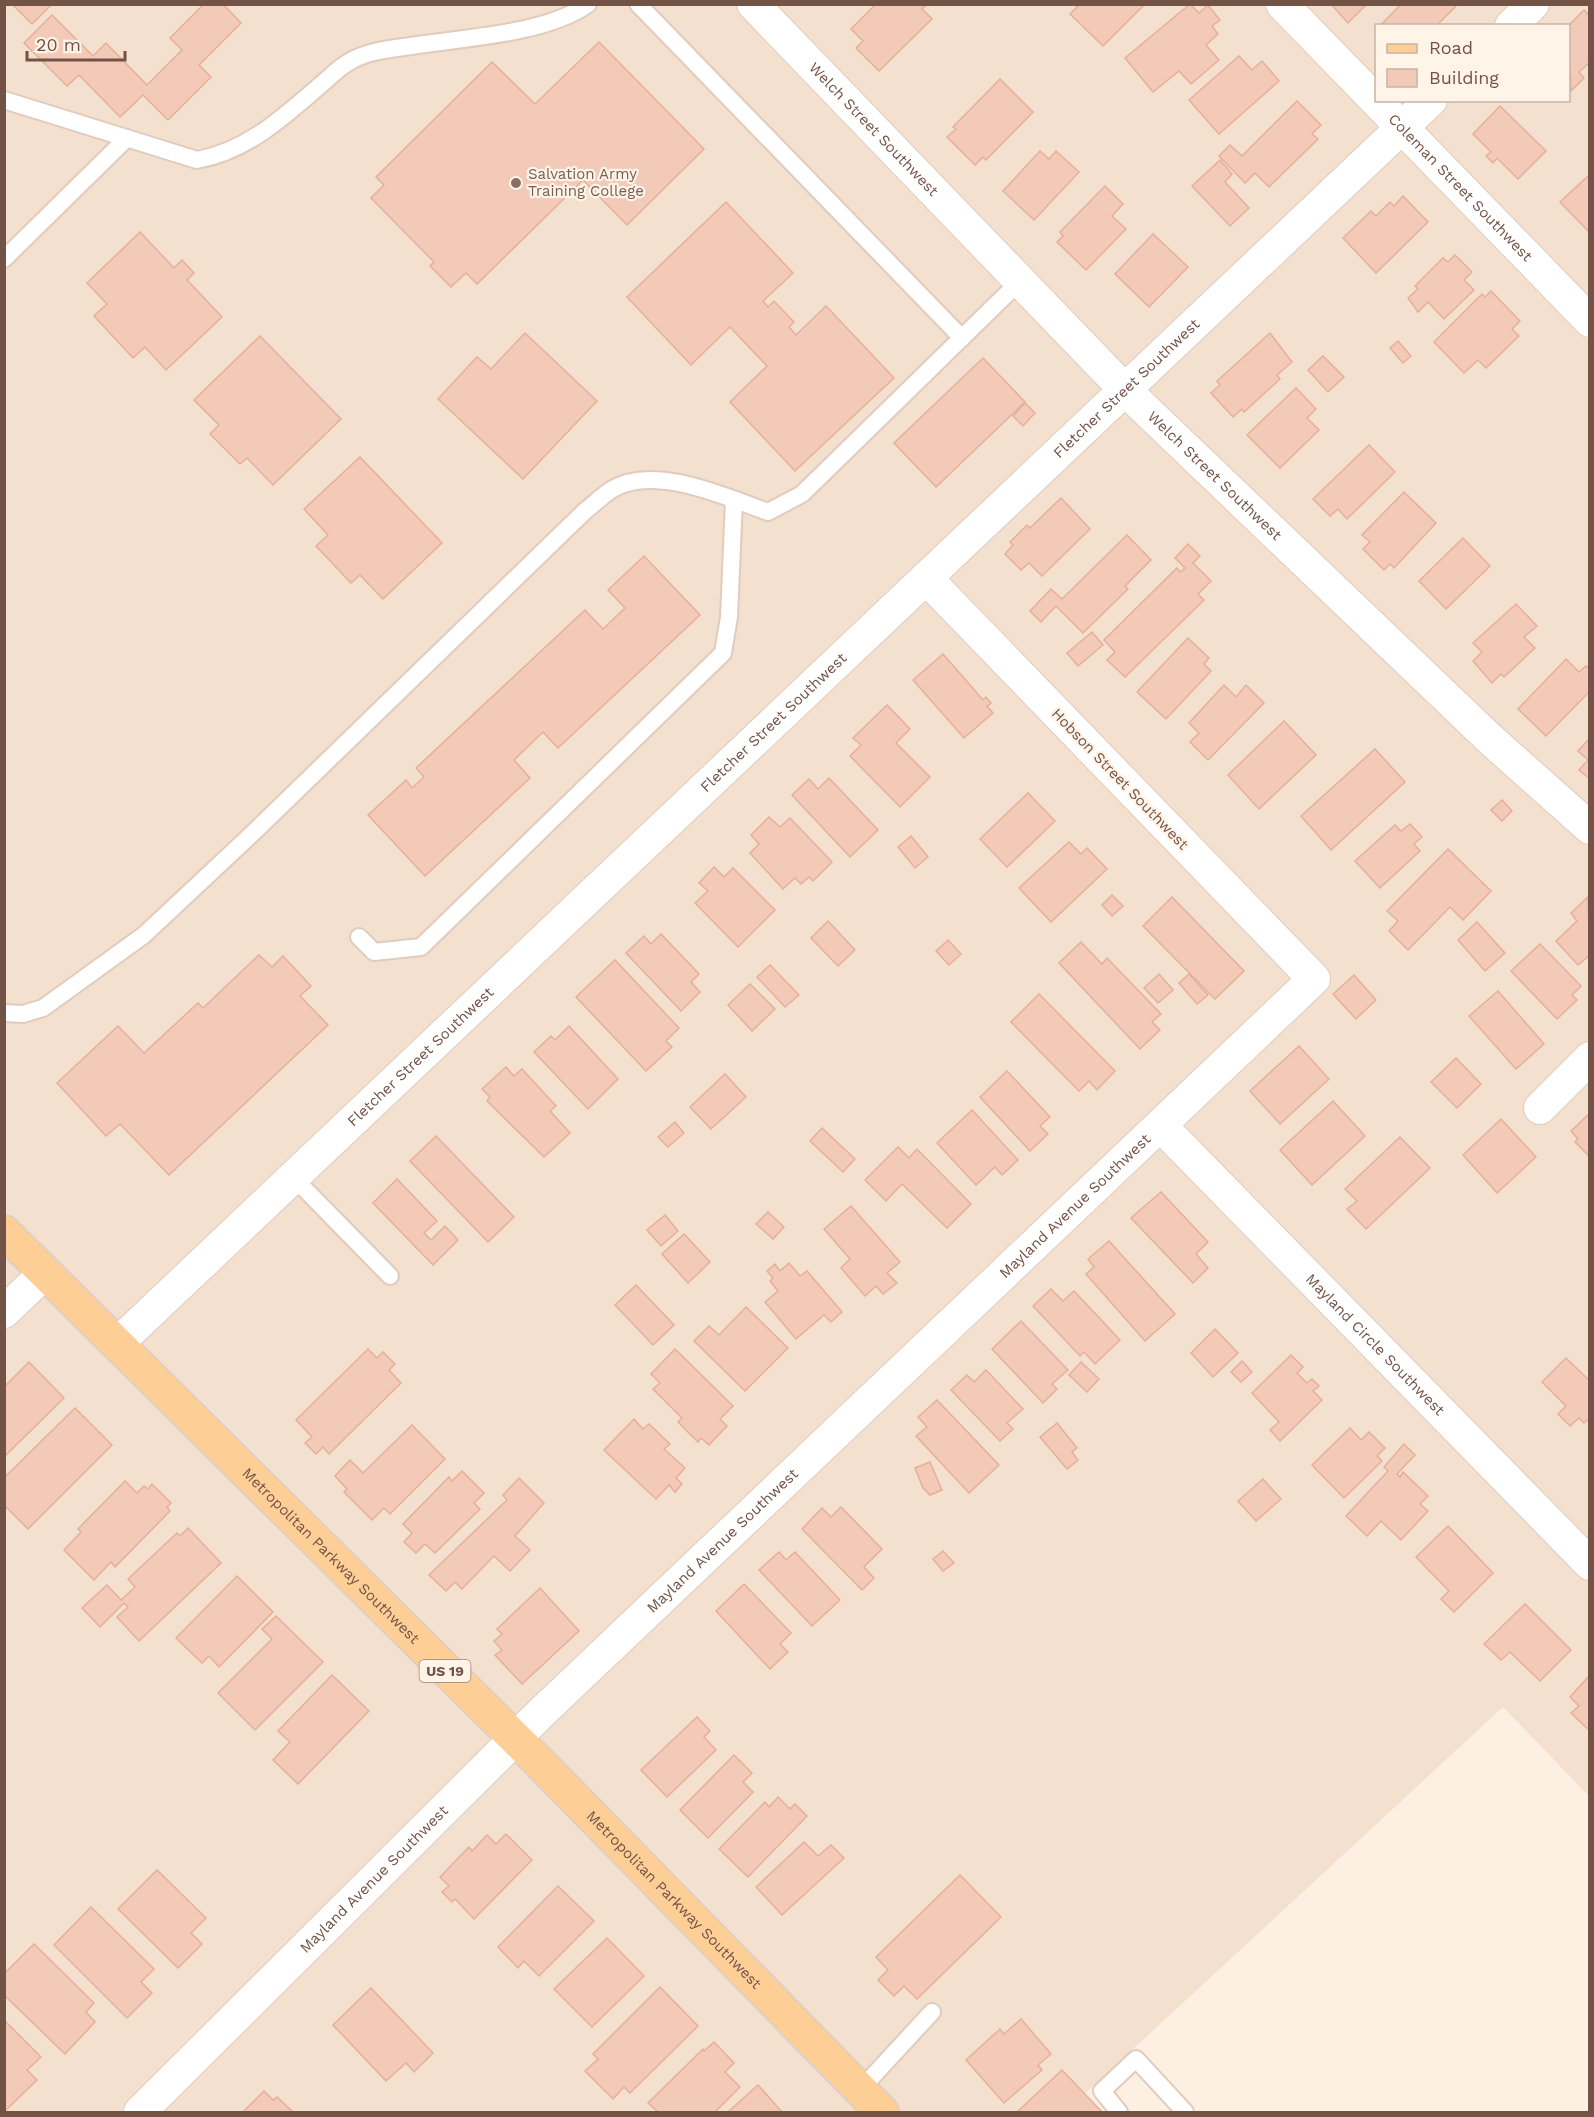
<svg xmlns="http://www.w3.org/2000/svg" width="1594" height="2117" viewBox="0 0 1594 2117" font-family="'Work Sans',sans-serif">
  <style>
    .residential { fill: #f4e0cf; fill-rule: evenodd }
    .building { fill: #f3cab8; stroke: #e6af98; stroke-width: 1.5 }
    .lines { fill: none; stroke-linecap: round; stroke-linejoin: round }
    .service-casing { stroke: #e1cbbc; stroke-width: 20 }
    .minor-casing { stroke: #e1cbbc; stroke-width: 34 }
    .primary-casing { stroke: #d8cfcb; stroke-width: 36 }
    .service { stroke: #fff; stroke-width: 16 }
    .minor { stroke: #fff; stroke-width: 32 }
    .primary { stroke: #fdcf97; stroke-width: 33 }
    .education-dot { fill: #8d6e63; stroke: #fff4e7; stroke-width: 2 }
    .labels { text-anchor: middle; stroke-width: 4.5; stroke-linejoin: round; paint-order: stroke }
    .shield { fill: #fff4e7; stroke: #9e8377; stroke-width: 1.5 }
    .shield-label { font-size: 14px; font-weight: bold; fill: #745347 }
    .street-label { font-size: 15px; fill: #745347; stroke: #fff4e7 }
    .education-label { font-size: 15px; fill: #785e54; stroke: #fff4e7; text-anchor: start }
  </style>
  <rect width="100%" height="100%" fill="#fdefe1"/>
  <path class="residential" d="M5,5H1589V1796L1503,1707L1065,2112H5ZM1376,26H1568V100H1376Z"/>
  <g class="building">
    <polygon points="12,4 52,4 32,24"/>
    <polygon points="204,4 223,4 241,23 199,65 211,77 168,120 143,95 120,117 79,75 67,86 24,43 52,15 93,56 106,43 147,85 182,50 170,38"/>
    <polygon points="876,4 927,4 922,9 932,19 879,71 856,48 863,41 851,29"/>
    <polygon points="1080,4 1145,4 1103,46 1070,14"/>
    <polygon points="1190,4 1199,13 1208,5 1220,20 1212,26 1218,34 1206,45 1219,60 1191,84 1179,71 1153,92 1125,58"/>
    <polygon points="1331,4 1367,4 1348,23"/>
    <polygon points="1401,4 1458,4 1436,26 1380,26"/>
    <polygon points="1584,10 1590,16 1590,62 1579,72 1584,78 1571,91 1568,26"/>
    <polygon points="599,42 704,149 627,225 583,180 477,284 466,273 451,287 430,266 434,262 371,198 384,185 376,177 492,62 535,104"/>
    <polygon points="1239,56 1252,70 1262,61 1279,81 1219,134 1189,100"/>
    <polygon points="1000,79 1033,112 986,160 983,157 975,165 947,137 956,129 953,127"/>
    <polygon points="1297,101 1321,125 1312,134 1318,139 1269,187 1255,173 1245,183 1219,156 1230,145 1242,156"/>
    <polygon points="1500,106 1546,151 1518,179 1497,158 1493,163 1486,156 1491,152 1473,134"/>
    <polygon points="1040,151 1049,159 1056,151 1079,172 1034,220 1003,191"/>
    <polygon points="1220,160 1232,174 1225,182 1249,208 1230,226 1192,186"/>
    <polygon points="1588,176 1590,178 1590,233 1560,202"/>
    <polygon points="1105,186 1123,204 1112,216 1126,229 1086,270 1057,242 1063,236 1060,232"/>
    <polygon points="1403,196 1428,222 1376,273 1343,238 1371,211 1376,216 1390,202 1394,206"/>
    <polygon points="726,202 793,273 763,301 768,307 774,301 794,322 789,327 796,335 826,306 894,378 795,471 730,402 767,366 730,327 691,365 627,297"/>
    <polygon points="140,232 174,268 182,260 194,273 187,280 222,317 166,370 145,347 133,358 94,316 107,304 87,283"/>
    <polygon points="1153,234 1188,267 1149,307 1115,274"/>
    <polygon points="1455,255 1472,272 1464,280 1474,290 1444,319 1428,302 1418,312 1408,298 1418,289 1415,286 1443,258 1448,262"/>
    <polygon points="1491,291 1520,321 1512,329 1519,336 1486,368 1478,360 1464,373 1434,342 1482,294 1485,297"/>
    <polygon points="525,333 597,401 523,479 438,399 477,357 491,369"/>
    <polygon points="1270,333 1292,362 1277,375 1280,379 1244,412 1242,409 1233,417 1211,393 1220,385 1217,381"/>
    <polygon points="260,336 341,419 273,485 247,458 240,464 210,434 219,425 194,400"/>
    <polygon points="1398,341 1411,356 1403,363 1390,348"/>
    <polygon points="1323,356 1344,377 1328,392 1308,370"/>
    <polygon points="983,358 1025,402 936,487 894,443"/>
    <polygon points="1296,388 1316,409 1307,418 1319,430 1280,468 1247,435"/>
    <polygon points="1025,403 1035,413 1023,426 1013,416"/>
    <polygon points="1369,445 1395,472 1347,519 1338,509 1330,516 1313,499"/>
    <polygon points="360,457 442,543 383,599 360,575 351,583 316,546 328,535 304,509"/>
    <polygon points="1404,492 1436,523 1394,568 1390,564 1384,570 1363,549 1370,542 1362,535"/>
    <polygon points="1061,498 1090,529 1042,576 1029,563 1021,570 1005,554 1013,545 1010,542 1027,525 1030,528"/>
    <polygon points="1127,535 1151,560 1125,586 1128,589 1083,633 1056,606 1041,622 1030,611 1051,589 1062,599"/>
    <polygon points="1463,538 1490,566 1446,609 1419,581"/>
    <polygon points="1188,544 1200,556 1193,563 1211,581 1198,594 1204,600 1125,677 1107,660 1115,652 1104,640 1177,568 1180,572 1185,568 1175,558"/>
    <polygon points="644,556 700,615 558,748 543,732 514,760 530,778 425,876 368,815 406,780 412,788 424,777 416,768 585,610 603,629 625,608 608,590"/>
    <polygon points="1516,604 1537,626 1524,637 1535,648 1504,677 1501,674 1492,683 1473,661 1482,652 1473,643"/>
    <polygon points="1092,632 1103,645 1078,666 1067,653"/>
    <polygon points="1188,638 1209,658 1204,664 1211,671 1166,719 1137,692"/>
    <polygon points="943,654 983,700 986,697 991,703 987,706 993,713 964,738 913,680"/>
    <polygon points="1566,659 1579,672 1586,666 1590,669 1590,691 1546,736 1518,709"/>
    <polygon points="1224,685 1236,697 1246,685 1264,703 1208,760 1190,742 1199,733 1189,723"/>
    <polygon points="887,705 910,729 896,743 930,777 900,807 850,756 861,745 853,738"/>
    <polygon points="1284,721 1316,755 1259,809 1228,775"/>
    <polygon points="1590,738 1590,779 1579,770 1588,760 1578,751"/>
    <polygon points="1375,749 1405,782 1331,850 1301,816"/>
    <polygon points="829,778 878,830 850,857 792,795 809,779 818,789"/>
    <polygon points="1028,793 1055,821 1007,867 980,839"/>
    <polygon points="1502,800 1512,811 1502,821 1491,810"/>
    <polygon points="769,817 780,827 790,818 832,862 813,881 809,877 801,884 795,878 783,889 750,853 759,844 751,835"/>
    <polygon points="1410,824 1422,837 1414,844 1420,851 1380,888 1355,861 1395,825 1401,831"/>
    <polygon points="911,836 928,857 915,868 898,847"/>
    <polygon points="1069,842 1081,854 1087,848 1107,869 1051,922 1019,888"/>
    <polygon points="1448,849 1491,891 1463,920 1450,907 1408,950 1389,931 1398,921 1387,911"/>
    <polygon points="714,867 724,877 733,868 775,910 738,947 695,903 708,891 699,883"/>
    <polygon points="1112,895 1123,906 1112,916 1102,905"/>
    <polygon points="1172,897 1244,971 1215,999 1143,926"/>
    <polygon points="1588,897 1590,955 1578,965 1556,941 1577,921 1571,913"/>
    <polygon points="828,921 855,950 838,966 811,938"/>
    <polygon points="1477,922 1505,953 1485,971 1458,940"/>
    <polygon points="661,934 699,974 691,982 700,992 681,1011 626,953 644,936 651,944"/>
    <polygon points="948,940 961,954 949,965 936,951"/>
    <polygon points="1081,942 1102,964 1107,958 1161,1014 1152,1022 1160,1030 1140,1049 1059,963"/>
    <polygon points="1540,944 1581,986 1572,995 1577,1000 1557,1019 1511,971"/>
    <polygon points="259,955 272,967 283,956 311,986 300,996 328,1025 169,1175 120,1124 106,1136 57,1083 118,1026 144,1053 198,1003 203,1008"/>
    <polygon points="615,960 679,1028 666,1041 672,1047 646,1071 576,997"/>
    <polygon points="770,965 799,995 785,1007 757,977"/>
    <polygon points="1159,974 1173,990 1158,1003 1144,988"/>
    <polygon points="1189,974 1208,995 1197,1004 1179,983"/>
    <polygon points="1354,975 1376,1000 1356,1019 1333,994"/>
    <polygon points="750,984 775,1009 752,1031 728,1005"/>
    <polygon points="1498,991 1544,1044 1516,1069 1469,1016"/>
    <polygon points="1039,994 1115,1071 1097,1090 1089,1081 1079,1091 1011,1022"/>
    <polygon points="569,1026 618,1079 588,1109 534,1052 551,1036 555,1040"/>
    <polygon points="1299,1046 1329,1079 1280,1124 1250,1091"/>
    <polygon points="1456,1058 1481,1084 1457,1108 1431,1082"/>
    <polygon points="506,1067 514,1076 522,1069 556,1106 550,1111 570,1133 544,1157 487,1101 490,1097 482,1089"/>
    <polygon points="1007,1071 1050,1117 1040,1126 1048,1134 1030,1151 980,1097"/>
    <polygon points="725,1074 746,1097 711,1129 690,1107"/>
    <polygon points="1333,1101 1365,1136 1312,1185 1280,1150"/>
    <polygon points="972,1110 1018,1160 1002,1175 995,1167 976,1185 937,1143"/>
    <polygon points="1590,1113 1590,1157 1575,1142 1578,1139 1571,1131"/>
    <polygon points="1501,1119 1536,1157 1497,1193 1463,1155"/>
    <polygon points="675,1122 684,1133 668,1147 658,1137"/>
    <polygon points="822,1128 855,1159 843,1172 810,1141"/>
    <polygon points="436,1136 514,1217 488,1242 410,1161"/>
    <polygon points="1400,1137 1430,1168 1366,1229 1347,1209 1357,1201 1345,1189"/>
    <polygon points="898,1147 909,1158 917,1149 971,1204 947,1228 902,1184 886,1201 865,1180"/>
    <polygon points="397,1179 437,1221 424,1233 431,1240 445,1226 458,1240 433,1265 373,1203"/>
    <polygon points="1161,1192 1208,1242 1196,1254 1208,1268 1193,1283 1131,1218"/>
    <polygon points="851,1206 900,1262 887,1273 897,1283 883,1294 876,1286 865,1296 841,1268 850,1259 824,1229"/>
    <polygon points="768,1212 784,1227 773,1239 756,1224"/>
    <polygon points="665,1215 678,1231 661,1246 647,1230"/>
    <polygon points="684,1234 710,1262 688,1283 662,1254"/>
    <polygon points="1109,1241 1175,1314 1145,1341 1086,1274 1094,1267 1088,1259"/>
    <polygon points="789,1263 800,1276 807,1271 842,1312 831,1322 824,1315 796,1339 765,1302 778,1291 770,1281 773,1278 767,1271 775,1264 780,1271"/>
    <polygon points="636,1285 674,1325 653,1345 615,1305"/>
    <polygon points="1051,1289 1063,1301 1074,1291 1120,1340 1095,1364 1084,1352 1080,1356 1033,1306"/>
    <polygon points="746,1307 788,1348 745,1391 694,1341 709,1326 719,1335"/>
    <polygon points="1021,1321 1068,1370 1052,1384 1057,1389 1043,1403 992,1349"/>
    <polygon points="1215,1329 1238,1353 1213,1377 1191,1353"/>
    <polygon points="368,1349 377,1358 383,1352 395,1364 389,1370 401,1383 329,1454 323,1447 316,1454 305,1443 312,1437 296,1420"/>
    <polygon points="675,1349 733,1406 720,1419 727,1426 709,1445 701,1438 698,1442 678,1422 682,1418 653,1389 660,1383 651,1374"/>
    <polygon points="1291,1355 1303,1367 1297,1373 1307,1383 1312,1379 1319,1386 1313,1391 1322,1400 1280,1441 1270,1430 1279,1422 1252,1393"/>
    <polygon points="1566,1358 1590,1381 1590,1418 1584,1423 1579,1418 1570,1426 1558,1414 1566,1406 1542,1382"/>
    <polygon points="1242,1361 1252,1372 1241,1382 1231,1372"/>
    <polygon points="29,1362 64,1398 4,1457 4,1387"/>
    <polygon points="1081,1362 1099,1379 1087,1392 1069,1375"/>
    <polygon points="986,1370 1023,1409 1007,1423 1013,1429 1000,1441 951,1390 967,1375 974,1382"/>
    <polygon points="937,1400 999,1465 969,1493 916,1436 927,1427 918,1417"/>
    <polygon points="75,1408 112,1445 28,1529 4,1505 4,1478"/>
    <polygon points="634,1419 643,1429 649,1424 670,1444 664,1449 685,1468 676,1478 682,1484 675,1492 669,1485 656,1499 604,1450"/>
    <polygon points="1057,1423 1077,1448 1072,1452 1078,1460 1067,1469 1040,1437"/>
    <polygon points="412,1425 445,1459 390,1514 384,1508 372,1520 344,1492 347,1489 335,1476 350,1460 363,1473"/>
    <polygon points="1350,1428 1361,1440 1369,1432 1385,1448 1377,1456 1382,1461 1344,1498 1312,1465"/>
    <polygon points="1404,1444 1415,1455 1397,1474 1400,1477 1403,1472 1428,1496 1420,1504 1428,1511 1401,1540 1381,1521 1367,1536 1346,1516 1388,1471 1384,1467"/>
    <polygon points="930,1462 942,1490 930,1495 923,1488 915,1468"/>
    <polygon points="462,1471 484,1493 474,1503 480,1509 435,1553 425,1544 416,1553 404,1542 412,1533 403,1524 449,1477 452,1481"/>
    <polygon points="519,1478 544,1503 515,1536 530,1550 510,1571 494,1556 462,1589 455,1582 446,1591 429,1575 507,1500 503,1495"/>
    <polygon points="1263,1479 1281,1499 1256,1521 1238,1501"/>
    <polygon points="125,1481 137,1493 144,1486 148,1489 152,1484 171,1503 167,1507 170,1511 115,1567 111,1562 94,1580 64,1550 81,1532 78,1529"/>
    <polygon points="841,1507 882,1549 864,1567 874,1578 862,1590 802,1529 822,1508 831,1517"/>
    <polygon points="1448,1526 1493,1573 1454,1612 1441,1599 1449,1591 1416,1557"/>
    <polygon points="188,1528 221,1563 139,1641 117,1617 128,1607 124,1603 100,1627 82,1608 107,1585 121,1600 135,1587 128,1579 177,1533 180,1536"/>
    <polygon points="943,1551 954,1563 943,1571 933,1559"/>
    <polygon points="779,1552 786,1560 795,1552 840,1600 812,1626 759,1570"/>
    <polygon points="237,1576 273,1612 219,1667 209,1656 202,1663 176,1638"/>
    <polygon points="744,1584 791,1633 780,1644 788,1652 770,1669 716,1611"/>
    <polygon points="540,1588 579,1631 522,1684 495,1655 502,1650 494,1641 502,1634 497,1629"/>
    <polygon points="1525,1604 1571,1650 1540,1681 1510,1652 1501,1660 1484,1644"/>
    <polygon points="276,1616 323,1662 255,1730 218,1693 272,1639 262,1629"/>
    <polygon points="332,1675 369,1711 298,1784 273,1760 290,1742 278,1731"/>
    <polygon points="1589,1676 1590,1677 1590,1731 1571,1713 1579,1706 1570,1697"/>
    <polygon points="697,1717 710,1731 704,1737 716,1750 667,1797 641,1770"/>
    <polygon points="734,1755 752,1773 743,1782 753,1792 708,1838 680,1810"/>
    <polygon points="778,1797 790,1809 795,1804 807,1816 748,1877 719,1849 765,1802 769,1807"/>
    <polygon points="506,1834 532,1860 474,1919 455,1899 452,1902 442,1892 449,1886 440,1877 469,1847 472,1851 487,1835 496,1844"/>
    <polygon points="804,1842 818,1856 831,1845 844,1858 782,1915 756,1887"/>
    <polygon points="157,1870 206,1918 191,1933 202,1944 178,1968 118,1909"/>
    <polygon points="960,1875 1001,1917 917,1999 904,1986 894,1996 878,1980 888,1970 876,1957"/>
    <polygon points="558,1886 594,1921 539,1976 524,1961 518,1968 498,1947"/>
    <polygon points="91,1907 154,1969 141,1982 152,1993 127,2018 54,1945"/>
    <polygon points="607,1938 644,1976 592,2027 554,1989"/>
    <polygon points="34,1944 94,2003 86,2012 95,2022 65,2054 4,1995 4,1974"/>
    <polygon points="660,1987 698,2026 630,2093 624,2087 613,2099 585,2071 598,2059 593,2054"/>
    <polygon points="371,1988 433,2053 414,2072 406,2063 386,2081 333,2025"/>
    <polygon points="1021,2019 1051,2054 1038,2065 1042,2070 1004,2103 966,2060 1000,2029 1004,2034"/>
    <polygon points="4,2020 41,2057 27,2070 37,2080 4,2112"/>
    <polygon points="714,2042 734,2063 725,2072 740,2087 715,2112 658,2112 648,2103 703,2049 704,2051"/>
    <polygon points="1062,2070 1102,2112 1017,2112"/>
    <polygon points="758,2085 782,2112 728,2112"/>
    <polygon points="264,2091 273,2100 277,2097 293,2112 243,2112"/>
  </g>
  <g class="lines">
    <defs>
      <g id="service">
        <polyline points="638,4 962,338"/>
        <path d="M4,100L197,160C246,151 280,120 317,88C327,80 338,68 349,62C367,51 390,49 411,46C462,38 547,34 588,4"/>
        <polyline points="4,259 127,138"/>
        <polyline points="359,937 374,952 421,947 723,653 729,617 734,500"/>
        <path d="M4,1013L23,1014L43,1008L144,935L254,832L585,511C594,504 602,496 611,490C653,463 726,497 768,512L802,494L1020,281"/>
        <polyline points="293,1177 390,1276"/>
        <polyline points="860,2090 932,2012"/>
        <polyline points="1119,2112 1102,2091 1136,2059 1185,2112"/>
      </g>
      <g id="minor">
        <path id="s1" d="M753,4L1125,390L1491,740L1590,828"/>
        <path id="s2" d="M1282,4L1590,321"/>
        <polyline points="1511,26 1533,4"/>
        <polyline points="1540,1108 1590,1058"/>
        <path id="s3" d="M1161,1126L1590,1564"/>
        <polyline points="4,1312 45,1273"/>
        <path id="s4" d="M117,1344L1431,100"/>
        <path id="s5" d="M140,2112L540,1714L1314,979L926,578"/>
      </g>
      <g id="primary">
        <path id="s6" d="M4,1232L536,1759L882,2112"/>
      </g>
    </defs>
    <use href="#service" class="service-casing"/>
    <use href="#minor" class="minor-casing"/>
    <use href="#primary" class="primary-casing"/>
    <use href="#service" class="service"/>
    <use href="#minor" class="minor"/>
    <use href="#primary" class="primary"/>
  </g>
  <circle class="education-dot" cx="516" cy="183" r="6"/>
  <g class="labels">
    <rect class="shield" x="419.5" y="1660" width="51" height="22" rx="4.5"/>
    <g class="shield-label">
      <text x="445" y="1676">US 19</text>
    </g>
    <g class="street-label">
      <text dy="5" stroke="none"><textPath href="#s1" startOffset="174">Welch Street Southwest</textPath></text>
      <text dy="5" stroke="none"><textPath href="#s2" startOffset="256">Coleman Street Southwest</textPath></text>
      <text dy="5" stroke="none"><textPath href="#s4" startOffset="1390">Fletcher Street Southwest</textPath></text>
      <text dy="5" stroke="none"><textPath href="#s1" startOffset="660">Welch Street Southwest</textPath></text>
      <text dy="5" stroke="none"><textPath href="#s4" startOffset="904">Fletcher Street Southwest</textPath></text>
      <text transform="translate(1120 779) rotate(46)" y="5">Hobson Street Southwest</text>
      <text dy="5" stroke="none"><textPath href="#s4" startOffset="418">Fletcher Street Southwest</textPath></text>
      <text dy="5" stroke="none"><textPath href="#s5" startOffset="1302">Mayland Avenue Southwest</textPath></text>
      <text dy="5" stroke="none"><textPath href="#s3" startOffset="306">Mayland Circle Southwest</textPath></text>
      <text dy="5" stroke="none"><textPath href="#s5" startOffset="816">Mayland Avenue Southwest</textPath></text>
      <text dy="5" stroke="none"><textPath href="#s6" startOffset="460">Metropolitan Parkway Southwest</textPath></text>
      <text dy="5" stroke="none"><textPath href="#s5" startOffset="330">Mayland Avenue Southwest</textPath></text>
      <text dy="5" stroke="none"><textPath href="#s6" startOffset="946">Metropolitan Parkway Southwest</textPath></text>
    </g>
    <g class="education-label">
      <text x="528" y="179">Salvation Army<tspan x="528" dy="17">Training College</tspan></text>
    </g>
  </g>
  <rect width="1594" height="2117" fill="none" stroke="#745347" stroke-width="12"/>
  <rect x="1375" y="24" width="195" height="78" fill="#fff4e7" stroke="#c7b4a7" stroke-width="1.5"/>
  <rect x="1387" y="44" width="30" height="9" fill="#fdcf97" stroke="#c7b4a7" stroke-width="1.5"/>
  <text x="1429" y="54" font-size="18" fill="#745347">Road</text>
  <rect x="1387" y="69" width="30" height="18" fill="#f3cab8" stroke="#c7b4a7" stroke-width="1.5"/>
  <text x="1429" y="84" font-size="18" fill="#745347">Building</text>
  <path d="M27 51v9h98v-9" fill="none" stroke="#745347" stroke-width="3"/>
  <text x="36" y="51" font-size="18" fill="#745347" stroke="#fff4e7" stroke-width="4.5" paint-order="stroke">20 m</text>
</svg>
